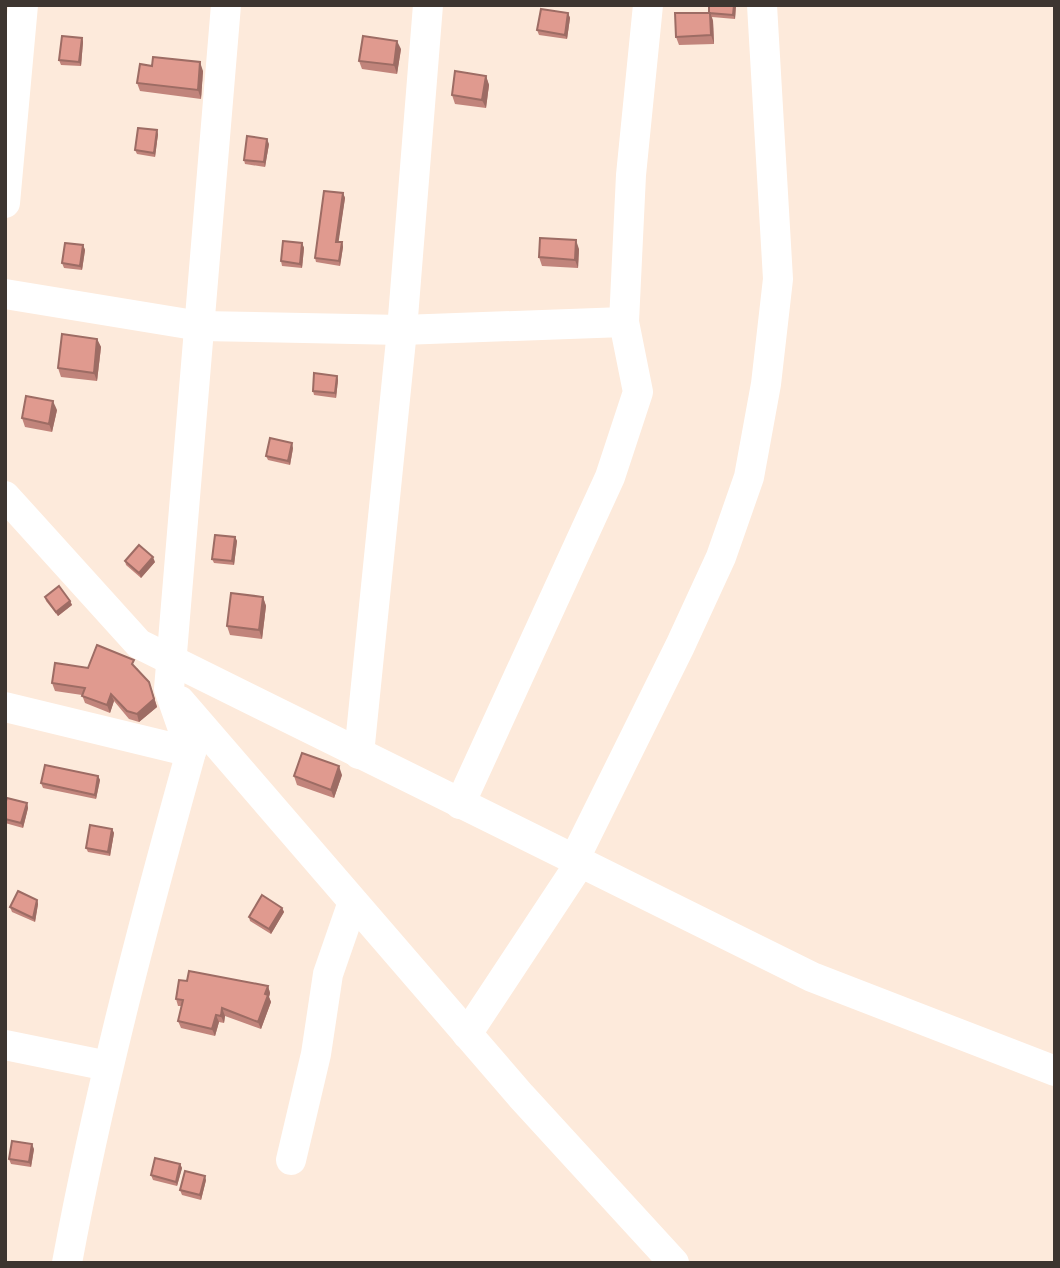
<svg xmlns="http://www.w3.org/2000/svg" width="1060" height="1268" viewBox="0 0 1060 1268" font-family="'Fira Sans Condensed',sans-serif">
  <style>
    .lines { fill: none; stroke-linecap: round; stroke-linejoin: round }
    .minor { stroke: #fff; stroke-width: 30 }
    .wall { fill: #c1847b }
    .shaded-wall { fill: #9d6c64 }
    .building { fill: #e09a8f; stroke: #9d6c64; stroke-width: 2 }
  </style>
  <rect width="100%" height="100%" fill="#fdeadb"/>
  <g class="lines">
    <g class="minor">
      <polyline points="5,203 23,5"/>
      <polyline points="5,294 200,326 402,330 624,322"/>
      <polyline points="5,496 139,644 812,977 1055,1071"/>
      <polyline points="180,701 521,1096 674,1263"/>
      <polyline points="5,707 191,752 169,689 226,5"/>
      <polyline points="359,754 402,330 428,5"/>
      <polyline points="460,804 610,477 638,392 624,322 631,175 648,5"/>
      <polyline points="574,860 680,646 721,557 749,477 766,384 778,279 762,5"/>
      <polyline points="467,1034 580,863"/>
      <polyline points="5,1045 108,1066"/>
      <polyline points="291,1160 316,1054 328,974 353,902"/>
      <path d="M67,1263C99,1090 144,921 191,752"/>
    </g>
  </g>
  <g class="wall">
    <polygon points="736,5 735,19 712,17 713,21 714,44 679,45 676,37 709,13"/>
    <polygon points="568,13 570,18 567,39 539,35 537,30"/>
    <polygon points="82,38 83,42 81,66 61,65 59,60"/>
    <polygon points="401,49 397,74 362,69 359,61"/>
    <polygon points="152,66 203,71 201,99 140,91 137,83"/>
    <polygon points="486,76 489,85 486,108 455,104 452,95"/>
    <polygon points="158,134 155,157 137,154 135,150"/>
    <polygon points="269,144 265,167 245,164 244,160"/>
    <polygon points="343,193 345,198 338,242 342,242 343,247 340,266 316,262 315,258"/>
    <polygon points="302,243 304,248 302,268 282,266 281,261"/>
    <polygon points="83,245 85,250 82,270 64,268 62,263"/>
    <polygon points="579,249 578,268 542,266 539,257"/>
    <polygon points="97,339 101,347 97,381 61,377 58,368"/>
    <polygon points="337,376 338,380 336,398 314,395 313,391"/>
    <polygon points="57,410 52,432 25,427 22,418"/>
    <polygon points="293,448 290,465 268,460 266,456"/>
    <polygon points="235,537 237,541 234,565 214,563 212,559"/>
    <polygon points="125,561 155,562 141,578 126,565"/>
    <polygon points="45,597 70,601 72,605 58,616 46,601"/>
    <polygon points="263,597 266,606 262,639 230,635 227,626"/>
    <polygon points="88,668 137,668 152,690 157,707 139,722 129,719 114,701 110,713 85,703 82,695 55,691 52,683"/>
    <polygon points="342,775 334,798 297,785 294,776"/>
    <polygon points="98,776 100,780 96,799 43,788 41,783"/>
    <polygon points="27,803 28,808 23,828 5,823 5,804"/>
    <polygon points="112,829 114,833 110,856 88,852 86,848"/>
    <polygon points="37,900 38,904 35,922 12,912 10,907"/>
    <polygon points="282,908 284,912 271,934 250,921 249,917"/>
    <polygon points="187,981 268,986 270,993 269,997 271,1002 261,1029 225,1016 224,1023 219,1022 215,1036 181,1028 178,1021 182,1006 178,1006 176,999"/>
    <polygon points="34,1149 31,1167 11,1164 9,1159"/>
    <polygon points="180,1164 182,1168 177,1186 153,1180 151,1175"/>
    <polygon points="206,1180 201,1200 182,1195 180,1190"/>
  </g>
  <g class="shaded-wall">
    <polygon points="734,5 736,5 735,19 733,15"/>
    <polygon points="568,13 570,18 567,39 565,35"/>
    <polygon points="710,13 713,21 714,44 711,35"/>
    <polygon points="82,38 83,42 81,66 79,62"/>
    <polygon points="397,41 401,49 397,74 394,65"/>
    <polygon points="200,62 203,71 201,99 198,90"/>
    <polygon points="486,76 489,85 486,108 482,100"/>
    <polygon points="157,130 158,134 155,157 154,153"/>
    <polygon points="267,139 269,144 265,167 264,162"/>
    <polygon points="343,193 345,198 338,246 336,242"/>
    <polygon points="576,240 579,249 578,268 575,260"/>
    <polygon points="342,242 343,247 340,266 339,261"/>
    <polygon points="302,243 304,248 302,268 300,264"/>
    <polygon points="83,245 85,250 82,270 80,266"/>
    <polygon points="97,339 101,347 97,381 94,373"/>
    <polygon points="337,376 338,380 336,398 335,393"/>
    <polygon points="53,401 57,410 52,432 49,424"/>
    <polygon points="292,443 293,448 290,465 288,461"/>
    <polygon points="235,537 237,541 234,565 232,561"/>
    <polygon points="153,557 155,562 141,578 139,573"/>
    <polygon points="263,597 266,606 262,639 259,630"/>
    <polygon points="70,601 72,605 58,616 56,612"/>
    <polygon points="149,682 157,707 139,722 137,714"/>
    <polygon points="111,694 114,701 110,713 107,705"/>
    <polygon points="339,766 342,775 334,798 331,790"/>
    <polygon points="98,776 100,780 96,799 95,795"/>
    <polygon points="27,803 28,808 23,828 21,823"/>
    <polygon points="112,829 114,833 110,856 108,852"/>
    <polygon points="37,900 38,904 35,922 33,918"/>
    <polygon points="282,908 284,912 271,934 269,929"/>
    <polygon points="268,986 270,993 269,997 271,1002 261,1029 258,1022"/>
    <polygon points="222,1008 225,1016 224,1023 221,1016"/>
    <polygon points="216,1015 219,1022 215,1036 212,1029"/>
    <polygon points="32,1144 34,1149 31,1167 29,1162"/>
    <polygon points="180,1164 182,1168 177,1186 176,1182"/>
    <polygon points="205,1176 206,1180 201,1200 200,1195"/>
  </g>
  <g class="building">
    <polygon points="709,5 734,5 733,15 709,13"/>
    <polygon points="541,9 568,13 565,35 537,30"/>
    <polygon points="675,13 710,13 711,35 676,37"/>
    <polygon points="62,36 82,38 79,62 59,60"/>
    <polygon points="363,36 397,41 394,65 359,61"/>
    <polygon points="153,57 200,62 198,90 137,83 140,64 152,66"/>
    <polygon points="455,71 486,76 482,100 452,95"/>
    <polygon points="138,128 157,130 154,153 135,150"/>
    <polygon points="247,136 267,139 264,162 244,160"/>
    <polygon points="324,191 343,193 336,242 342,242 339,261 315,258"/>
    <polygon points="540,238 576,240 575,260 539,257"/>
    <polygon points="283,241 302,243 300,264 281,261"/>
    <polygon points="65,243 83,245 80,266 62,263"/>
    <polygon points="62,334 97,339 94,373 58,368"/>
    <polygon points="314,373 337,376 335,393 313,391"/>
    <polygon points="26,396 53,401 49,424 22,418"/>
    <polygon points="270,438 292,443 288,461 266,456"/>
    <polygon points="215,535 235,537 232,561 212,559"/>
    <polygon points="139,545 153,557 139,573 125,561"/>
    <polygon points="59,586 70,601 56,612 45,597"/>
    <polygon points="231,593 263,597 259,630 227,626"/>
    <polygon points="97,645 134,660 132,664 149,682 154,699 137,714 127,711 111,694 107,705 82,696 85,688 52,683 55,663 88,668"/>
    <polygon points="302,753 339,766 331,790 294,776"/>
    <polygon points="45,765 98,776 95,795 41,783"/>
    <polygon points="7,798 27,803 21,823 5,819 5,804"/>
    <polygon points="90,825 112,829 108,852 86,848"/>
    <polygon points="18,891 37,900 33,918 10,907"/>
    <polygon points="262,895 282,908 269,929 249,917"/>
    <polygon points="189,971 268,986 265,994 268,995 258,1022 222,1008 221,1016 216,1015 212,1029 178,1021 183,1000 176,999 179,980 187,981"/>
    <polygon points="12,1141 32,1144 29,1162 9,1159"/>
    <polygon points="155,1158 180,1164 176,1182 151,1175"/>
    <polygon points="185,1171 205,1176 200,1195 180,1190"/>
  </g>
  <rect width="1060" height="1268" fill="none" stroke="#3d3530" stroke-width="14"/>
</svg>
